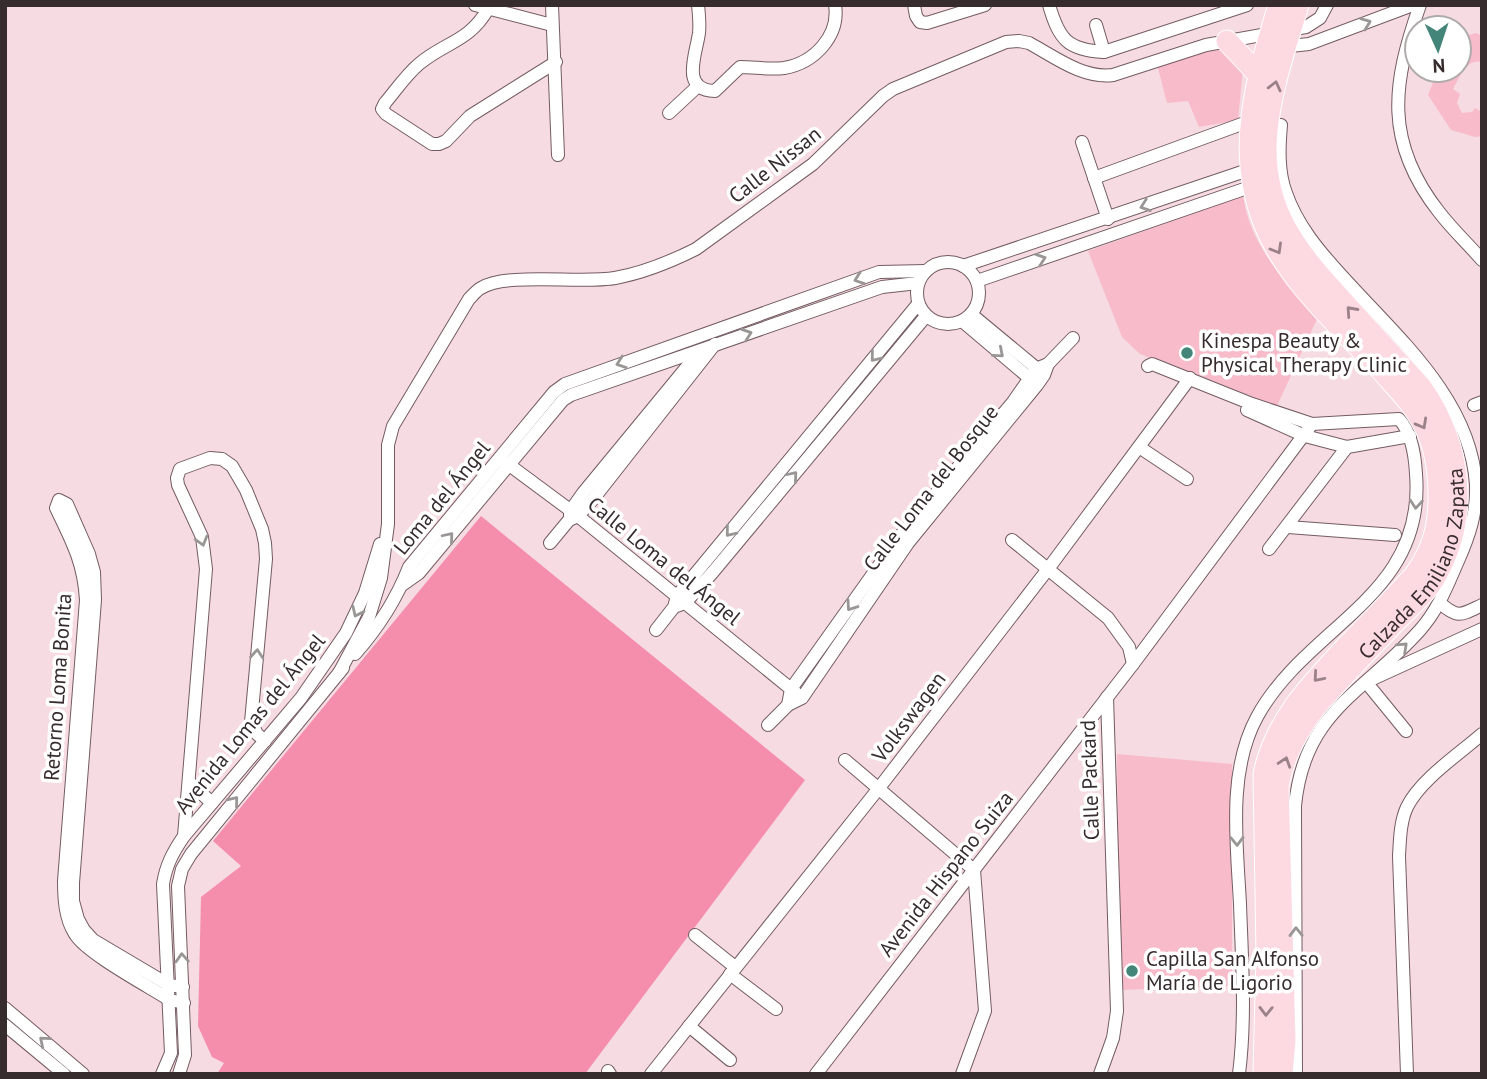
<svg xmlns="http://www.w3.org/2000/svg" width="1487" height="1079" viewBox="0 0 1487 1079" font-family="'PT Sans',sans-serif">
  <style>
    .green { fill: #f7bbca }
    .forest { fill: #f58eac }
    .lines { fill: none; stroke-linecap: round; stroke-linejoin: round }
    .minor-casing { stroke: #735c61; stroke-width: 14 }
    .primary-casing { stroke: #fff; stroke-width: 23 }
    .minor { stroke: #fff; stroke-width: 12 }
    .primary { stroke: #fdd9e2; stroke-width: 21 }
    .oneway { stroke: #9a9696 }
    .oneway2 { stroke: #9a8288 }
    .poi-dot { fill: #438679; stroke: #fff; stroke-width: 2.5 }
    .labels { text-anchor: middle; stroke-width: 7; stroke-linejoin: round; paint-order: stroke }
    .street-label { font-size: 21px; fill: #362c2e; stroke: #fff }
    .poi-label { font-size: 21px; fill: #362c2e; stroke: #fff; text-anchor: start }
  </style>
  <rect width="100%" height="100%" fill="#f7dbe2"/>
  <g class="green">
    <path d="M1476,33L1482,36V62C1466,58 1460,77 1453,89L1460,94L1457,103L1462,113L1472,112L1475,108L1482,112V136L1475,137L1451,130L1428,95L1438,70H1459V38Z"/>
    <polygon points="1213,45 1234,51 1243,68 1238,120 1199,127 1188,101 1167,103 1157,64"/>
    <path d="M1243,196C1250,246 1286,282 1317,319L1277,406L1140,354L1122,337L1088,251Z"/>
    <polygon points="1117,754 1232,764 1232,986 1119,990"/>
  </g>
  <polygon class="forest" points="481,516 805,780 585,1074 217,1074 224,1063 212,1057 198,1026 201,897 241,866 213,841"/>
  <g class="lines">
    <defs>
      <g id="minor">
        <polyline points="475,5 552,25"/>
        <path d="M488,5V9C469,42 445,42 419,64C406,75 396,90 385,103L382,109L386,114L432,144H439L446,141L470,116L556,62"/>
        <polyline points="552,5 558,155"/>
        <path d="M698,5C699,14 700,24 699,33C696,55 680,90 715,91L740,67C755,67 769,70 784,68C814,63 840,36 835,5"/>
        <polyline points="914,5 916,16 920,22 927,23 985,5"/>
        <path d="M1049,5C1059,39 1067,50 1104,52L1247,5"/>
        <path d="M1420,5C1392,84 1384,142 1439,212C1452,229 1468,244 1482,260"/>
        <polyline points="1096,25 1104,52"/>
        <polyline points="1281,47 1309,44 1413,5"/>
        <polyline points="669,113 698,86"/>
        <path d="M1281,125C1279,148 1278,172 1286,193C1297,225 1319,251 1342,276C1396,336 1471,399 1476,485C1477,513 1469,536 1458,561C1447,586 1438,610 1420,630C1364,693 1304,711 1295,806L1296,1074"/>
        <polyline points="1082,142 1108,219"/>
        <polyline points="1094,178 1250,121"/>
        <circle cx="948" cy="293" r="31"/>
        <polyline points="963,266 1251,169"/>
        <polyline points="977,281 1253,186"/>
        <polyline points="971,314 1041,372"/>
        <polyline points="962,321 1034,382"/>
        <path d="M1148,366L1152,364L1252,404L1312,424L1399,419C1412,433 1415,455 1416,474C1426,597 1307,625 1257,717C1227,772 1237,844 1240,904C1242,961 1246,1018 1239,1074"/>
        <polyline points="1474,405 1482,402"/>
        <polyline points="1247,410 1305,436 1347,447 1410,436"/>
        <polyline points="1139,447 1187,479"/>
        <polyline points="504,461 578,516 796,693"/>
        <polyline points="570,515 571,510 583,493 695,357"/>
        <polyline points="1288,527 1395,535"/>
        <polyline points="1012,540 1108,618 1129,647 1133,664"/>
        <polyline points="550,543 569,520 578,516 594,498 715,344"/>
        <polyline points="1269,549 1347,447"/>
        <polyline points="402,585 419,573 563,400 571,395 882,287 918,283"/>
        <path d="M1440,603C1458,619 1461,615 1482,605"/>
        <polyline points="677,606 685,603 713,572 926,316"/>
        <polyline points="656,630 674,607 677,596 918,304"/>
        <path d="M355,654C377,629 397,598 409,567L554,392L565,384L879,272L926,271"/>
        <path d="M339,673L369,617L381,578L388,524V445L393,426L469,299C473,295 477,290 481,288C507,272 581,284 615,278C643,273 670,262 696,249L813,164L883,96L893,89L1006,42L1019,41L1029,43C1055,57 1083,79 1113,75L1206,45L1306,27L1320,18L1327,5"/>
        <polyline points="788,705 791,689 900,536 1013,402 1036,369 1048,364 1073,338"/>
        <polyline points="768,725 788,705 802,698 908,543 1037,385 1044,375 1048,364"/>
        <polyline points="1406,731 1366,682 1482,629"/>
        <polyline points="845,760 974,870 985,1011 962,1074"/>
        <polyline points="189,782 212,803"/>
        <polyline points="184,836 206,569 202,537 178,485 177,478 180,469 210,458 222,459 232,466 246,490 262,529 265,543 266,559 251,722 257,734 265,741"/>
        <polyline points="695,935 735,967"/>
        <polyline points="730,974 776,1009"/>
        <path d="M183,987L169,985L93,940L84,930L78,919L73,901V883L95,600L94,572L89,554L67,504L59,500L56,508C72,541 84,563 86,600L64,881C64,898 65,919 75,934C86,953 148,986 170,1000L184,1003"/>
        <polyline points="5,1008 83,1074"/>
        <polyline points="5,1025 64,1074"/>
        <polyline points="689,1026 730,1060"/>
        <polyline points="608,1071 610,1074"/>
        <path d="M162,1074L171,1053L163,884C166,865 173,852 184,836L301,698L346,633L365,593L380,544"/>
        <polyline points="179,1074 185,1055 178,886 182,869 191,854 343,668"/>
        <polyline points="651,1074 879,788 1048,569 1190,378"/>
        <polyline points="816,1074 1133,664 1312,424"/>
        <polyline points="1100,1074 1113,1038 1117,1011 1107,697"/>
        <path d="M1407,1074L1399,856C1400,840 1400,822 1407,807C1420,780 1459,754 1482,734"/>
      </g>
      <g id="primary">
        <polyline points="1227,41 1258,74"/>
        <path d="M1264,1074L1267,955L1264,774C1275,721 1311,684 1347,646C1370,623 1392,600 1414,576C1432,552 1439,528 1439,497C1439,473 1436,447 1424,425C1414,405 1397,388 1382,371C1340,326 1287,281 1264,223C1235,149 1257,77 1279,5"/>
        <path id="s1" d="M1282,1074L1285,1040L1278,785C1284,754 1298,730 1317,705C1341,678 1366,652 1391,626C1405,611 1423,597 1434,579C1471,517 1461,444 1421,387C1397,361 1373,334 1349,308C1298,253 1259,210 1267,130C1271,87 1286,46 1298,5"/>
      </g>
    </defs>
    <use href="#minor" class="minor-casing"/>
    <use href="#primary" class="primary-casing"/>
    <use href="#minor" class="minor"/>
    <use href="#primary" class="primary"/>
  </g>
  <defs><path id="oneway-chevron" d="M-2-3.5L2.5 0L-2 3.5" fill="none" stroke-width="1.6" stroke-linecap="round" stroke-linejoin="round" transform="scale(1.75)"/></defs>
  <g class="oneway">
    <use href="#oneway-chevron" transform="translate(1366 23) rotate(-21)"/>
    <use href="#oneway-chevron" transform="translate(1145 206) rotate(161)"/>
    <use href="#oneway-chevron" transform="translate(1041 259) rotate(-19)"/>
    <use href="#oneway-chevron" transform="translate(859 279) rotate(160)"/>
    <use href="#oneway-chevron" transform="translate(747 334) rotate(-19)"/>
    <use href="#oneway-chevron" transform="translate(999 353) rotate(41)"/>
    <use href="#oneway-chevron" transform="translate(875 357) rotate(129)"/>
    <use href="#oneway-chevron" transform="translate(621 363) rotate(161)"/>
    <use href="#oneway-chevron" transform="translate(793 476) rotate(-50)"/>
    <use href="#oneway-chevron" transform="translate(1416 504) rotate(95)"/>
    <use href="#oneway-chevron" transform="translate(730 532) rotate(129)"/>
    <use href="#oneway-chevron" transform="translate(449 537) rotate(-50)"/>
    <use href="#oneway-chevron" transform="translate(202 541) rotate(74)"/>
    <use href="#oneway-chevron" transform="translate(851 606) rotate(125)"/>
    <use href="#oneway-chevron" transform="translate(357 612) rotate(115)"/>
    <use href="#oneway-chevron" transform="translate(1403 647) rotate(-43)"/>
    <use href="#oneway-chevron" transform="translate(257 654) rotate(-85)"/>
    <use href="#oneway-chevron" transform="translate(234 801) rotate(-51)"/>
    <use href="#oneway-chevron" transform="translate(1237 841) rotate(89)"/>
    <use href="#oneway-chevron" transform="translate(1296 932) rotate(-91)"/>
    <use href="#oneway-chevron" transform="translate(182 958) rotate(-93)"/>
    <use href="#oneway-chevron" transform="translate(44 1041) rotate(-140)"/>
  </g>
  <g class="oneway2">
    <use href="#oneway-chevron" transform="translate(1275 86) rotate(-76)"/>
    <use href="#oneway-chevron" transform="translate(1277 249) rotate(60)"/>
    <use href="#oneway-chevron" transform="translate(1351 311) rotate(-132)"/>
    <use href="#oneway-chevron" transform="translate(1422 424) rotate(61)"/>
    <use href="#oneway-chevron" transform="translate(1318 677) rotate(131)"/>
    <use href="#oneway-chevron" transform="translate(1285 762) rotate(-72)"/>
    <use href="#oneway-chevron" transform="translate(1266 1011) rotate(91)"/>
  </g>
  <g class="poi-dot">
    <circle cx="1187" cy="353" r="7"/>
    <circle cx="1132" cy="971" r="7"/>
  </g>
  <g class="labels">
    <g class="street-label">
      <text transform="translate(775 165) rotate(-38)" y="7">Calle Nissan</text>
      <text transform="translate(931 488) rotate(-52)" y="7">Calle Loma del Bosque</text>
      <text transform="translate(442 498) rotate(-51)" y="7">Loma del Ángel</text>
      <text transform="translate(664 561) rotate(39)" y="7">Calle Loma del Ángel</text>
      <text dy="7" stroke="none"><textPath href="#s1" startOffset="556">Calzada Emiliano Zapata</textPath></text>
      <text transform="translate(58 687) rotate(-86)" y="7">Retorno Loma Bonita</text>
      <text transform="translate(909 717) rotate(-53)" y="7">Volkswagen</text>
      <text transform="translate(250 724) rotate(-51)" y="7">Avenida Lomas del Ángel</text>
      <text transform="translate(1090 780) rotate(-92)" y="7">Calle Packard</text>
      <text transform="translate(946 874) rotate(-52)" y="7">Avenida Hispano Suiza</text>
    </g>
    <g class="poi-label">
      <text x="1201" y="348">Kinespa Beauty &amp;<tspan x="1201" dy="24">Physical Therapy Clinic</tspan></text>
      <text x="1146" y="966">Capilla San Alfonso<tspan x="1146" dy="24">María de Ligorio</tspan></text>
    </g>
  </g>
  <rect width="1487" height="1079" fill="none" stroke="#362c2e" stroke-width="14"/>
  <g transform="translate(1438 49) rotate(177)"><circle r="33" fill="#ffffff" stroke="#afabab" stroke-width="2"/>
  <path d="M0-5L12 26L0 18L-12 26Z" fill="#438679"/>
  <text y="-10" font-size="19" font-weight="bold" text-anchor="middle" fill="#362c2e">N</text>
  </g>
</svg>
